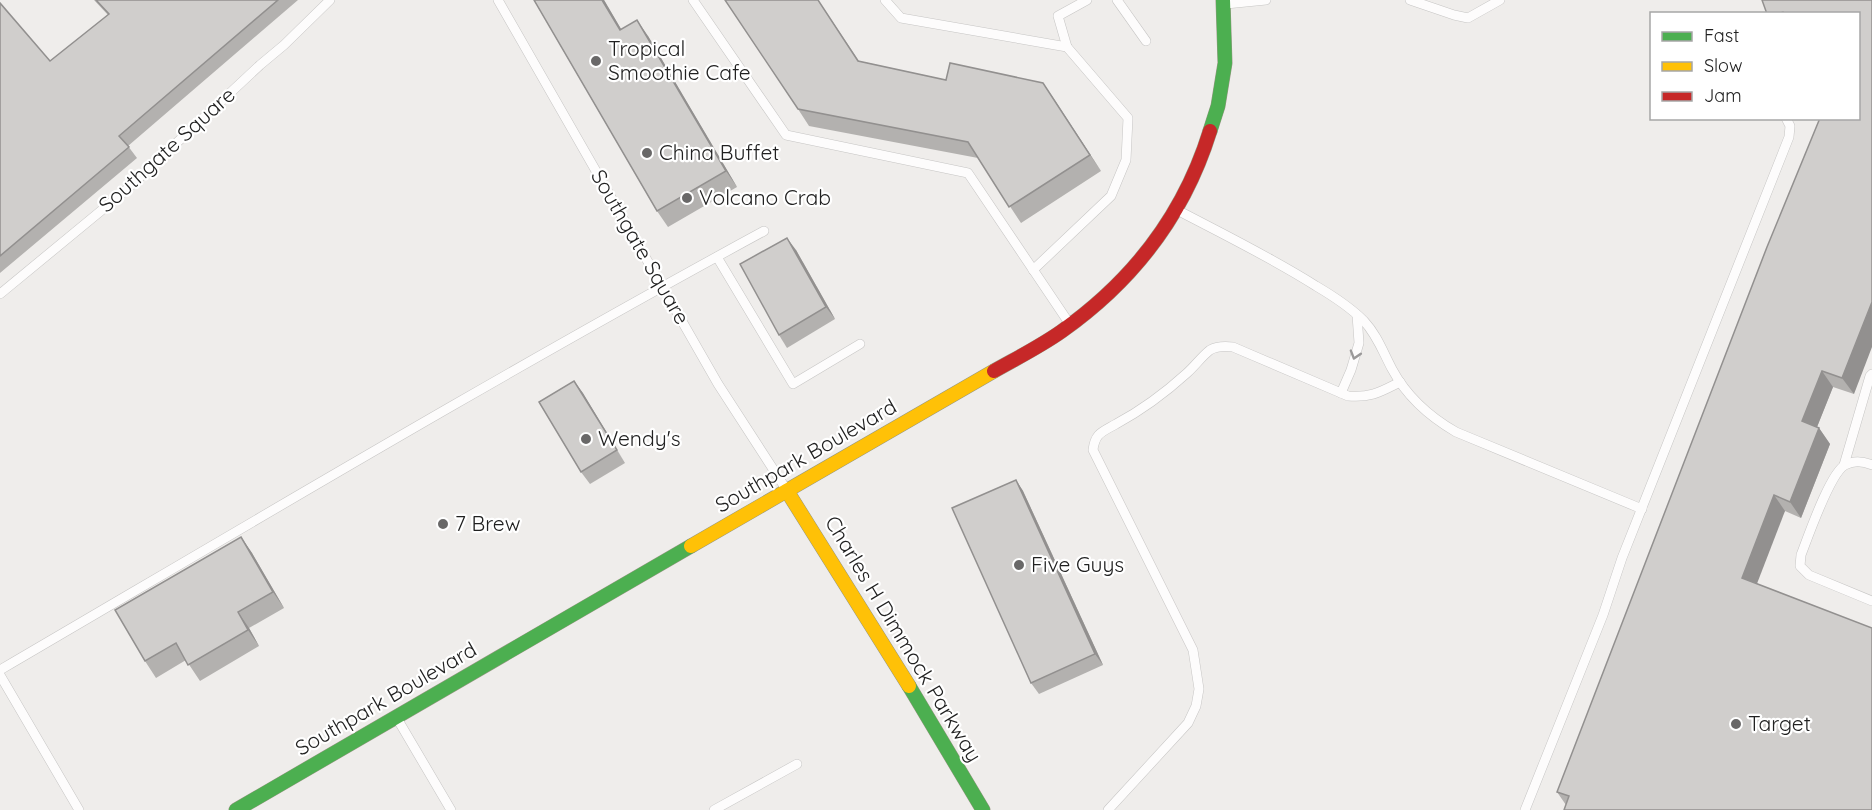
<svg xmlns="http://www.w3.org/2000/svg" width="1872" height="810" viewBox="0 0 1872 810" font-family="Quicksand,sans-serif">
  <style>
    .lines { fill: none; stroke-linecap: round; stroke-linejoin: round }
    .lane-casing { stroke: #c6c5c4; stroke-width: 10 }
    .fast-casing { stroke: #969883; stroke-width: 15 }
    .slow-casing { stroke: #969883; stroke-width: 15 }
    .jam-casing { stroke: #969883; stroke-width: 15 }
    .lane { stroke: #fdfcfc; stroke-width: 9 }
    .fast { stroke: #4caf50; stroke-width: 14 }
    .slow { stroke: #ffc107; stroke-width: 14 }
    .jam { stroke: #c62828; stroke-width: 14 }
    .wall { fill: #b3b1af }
    .shaded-wall { fill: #92908f }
    .building { fill: #d0cecc; stroke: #92908f; stroke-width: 1.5 }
    .oneway { stroke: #9a9999 }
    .poi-dot { fill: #696868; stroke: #fff; stroke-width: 2 }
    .labels { text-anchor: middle; stroke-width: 4.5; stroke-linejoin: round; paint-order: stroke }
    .poi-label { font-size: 21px; fill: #212121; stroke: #fff; text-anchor: start }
    .street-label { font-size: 21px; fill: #212121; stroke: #fff }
  </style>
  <rect width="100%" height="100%" fill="#efedeb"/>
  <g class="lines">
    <defs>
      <g id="lane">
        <polyline points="498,0 718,384 786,489"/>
        <polyline points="693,0 786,135 968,173 1069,323"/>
        <polyline points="885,0 901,18 1067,47 1128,118 1126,160 1111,196 1033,270"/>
        <polyline points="1117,0 1146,41"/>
        <polyline points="1410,0 1454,15 1468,18 1500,0"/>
        <polyline points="1226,4 1266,0"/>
        <polyline points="1067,47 1058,16 1087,0"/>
        <path d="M1179,211C1225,235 1272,258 1316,286C1333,296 1350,307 1364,321C1377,335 1383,352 1392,369C1407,397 1430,417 1456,432L1642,509"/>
        <polyline points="717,257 793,384 860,344"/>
        <polyline points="0,294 125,191 260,65 284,45 330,0"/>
        <polyline points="1341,393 1351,370 1359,343 1357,315"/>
        <polyline points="1844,465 1870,376 1872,374"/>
        <path d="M1872,465C1863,461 1854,460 1845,465C1830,473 1808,537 1801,555L1800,566L1809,575L1872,601"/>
        <path d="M0,670C253,522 506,371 764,231"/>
        <polyline points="0,675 79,810"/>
        <polyline points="398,720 451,810"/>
        <polyline points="714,810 797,764"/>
        <path d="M1108,810L1188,723L1196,706L1199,689L1193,650L1093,450C1095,433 1102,432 1116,424C1142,410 1165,393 1187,373C1195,366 1202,356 1210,350C1217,346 1225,346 1233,347L1348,396C1371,398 1380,392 1400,382"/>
        <polyline points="1525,810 1603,615 1622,558 1789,137 1790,126 1786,118"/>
      </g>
      <g id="fast">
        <polyline points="1210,131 1218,106 1225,63 1223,0"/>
        <polyline points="909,686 983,810"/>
        <polyline points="236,810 691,546"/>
      </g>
      <g id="slow">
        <polyline points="787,491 909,686"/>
        <polyline points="691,546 994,371"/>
      </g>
      <path id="jam" d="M994,371C1017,358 1041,346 1062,331C1134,280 1184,215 1210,131"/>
    </defs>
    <use href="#lane" class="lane-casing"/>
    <use href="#fast" class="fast-casing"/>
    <use href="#slow" class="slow-casing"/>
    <use href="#jam" class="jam-casing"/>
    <use href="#lane" class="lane"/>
    <use href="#fast" class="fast"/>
    <use href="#slow" class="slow"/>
    <use href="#jam" class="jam"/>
  </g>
  <g class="wall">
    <polygon points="94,0 298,0 128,146 137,158 0,273 0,3 50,61 108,15"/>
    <polygon points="534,0 604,0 621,29 648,36 737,187 668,227 657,211"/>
    <polygon points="818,0 859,61 946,80 1043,83 1101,171 1021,223 978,158 809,126 798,109"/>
    <polygon points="1872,0 1854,394 1833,387 1817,427 1819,428 1830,444 1801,518 1785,511 1566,805 1557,792 1858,118 1858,14 1767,14"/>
    <polygon points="796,250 835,319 787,348 779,335"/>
    <polygon points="574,381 625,463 590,484 581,472"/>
    <polygon points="1016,480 1023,491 1103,665 1039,694 1031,683"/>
    <polygon points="241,537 252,553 284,608 249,628 259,646 200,681 186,660 156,678 145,661"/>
  </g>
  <g class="shaded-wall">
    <polygon points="602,0 604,0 631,46 620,30"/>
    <polygon points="637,20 648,36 737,187 726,171"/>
    <polygon points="1043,83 1054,99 1101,171 1090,155"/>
    <polygon points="787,238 796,250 835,319 826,307"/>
    <polygon points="1872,302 1872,347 1854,394 1842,378"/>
    <polygon points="1822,371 1833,387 1813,437 1802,421"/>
    <polygon points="574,381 583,393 625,463 617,450"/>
    <polygon points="1819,428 1830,444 1801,518 1790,502"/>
    <polygon points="1016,480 1023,491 1103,665 1095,654"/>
    <polygon points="1774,495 1785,511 1753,594 1742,578"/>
    <polygon points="241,537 252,553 284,608 273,592"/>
    <polygon points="238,612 249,628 259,646 248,630"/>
  </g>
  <g class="building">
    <polygon points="96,0 278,0 119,136 129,147 0,256 0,3 50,61 109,14"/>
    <polygon points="534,0 602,0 620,30 637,20 726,171 657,211"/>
    <polygon points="725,0 818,0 858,61 946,80 950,63 1043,83 1090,155 1009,207 968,142 798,109"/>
    <polygon points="1762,0 1872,0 1872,302 1842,378 1822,371 1802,421 1819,428 1790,502 1774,495 1742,578 1872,628 1872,810 1564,810 1569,796 1557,792 1767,247 1820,118 1858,118 1858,14 1784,14 1783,12 1778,14 1767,14"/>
    <polygon points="787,238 826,307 779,335 740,264"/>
    <polygon points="574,381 617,450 581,472 539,402"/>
    <polygon points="1016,480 1095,654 1031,683 952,508"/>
    <polygon points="241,537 273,592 238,612 248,630 188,665 176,643 145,661 115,610"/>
  </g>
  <defs><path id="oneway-chevron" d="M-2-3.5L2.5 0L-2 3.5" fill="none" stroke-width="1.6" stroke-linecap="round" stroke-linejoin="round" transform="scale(1.5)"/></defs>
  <use class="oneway" href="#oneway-chevron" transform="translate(1355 355) rotate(107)"/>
  <g class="poi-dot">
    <circle cx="596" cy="61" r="6"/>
    <circle cx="647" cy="153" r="6"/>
    <circle cx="687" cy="198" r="6"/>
    <circle cx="586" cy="439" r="6"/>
    <circle cx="443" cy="524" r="6"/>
    <circle cx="1019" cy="565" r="6"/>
    <circle cx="1736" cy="724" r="6"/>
  </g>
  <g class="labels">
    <g class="poi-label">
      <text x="608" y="56">Tropical<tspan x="608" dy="24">Smoothie Cafe</tspan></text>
      <text x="659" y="160">China Buffet</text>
      <text x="699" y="205">Volcano Crab</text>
      <text x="598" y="446">Wendy's</text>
      <text x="455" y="531">7 Brew</text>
      <text x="1031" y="572">Five Guys</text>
      <text x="1748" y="731">Target</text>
    </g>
    <g class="street-label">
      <text transform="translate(167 150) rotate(-42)" y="7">Southgate Square</text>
      <text transform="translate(640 247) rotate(60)" y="7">Southgate Square</text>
      <text transform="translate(806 456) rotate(-30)" y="7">Southpark Boulevard</text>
      <text transform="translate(903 639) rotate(59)" y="7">Charles H Dimmock Parkway</text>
      <text transform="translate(386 699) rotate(-30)" y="7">Southpark Boulevard</text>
    </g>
  </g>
  <rect x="1650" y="12" width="210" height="108" fill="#ffffff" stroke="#a6a6a6" stroke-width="1.5"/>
  <rect x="1662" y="32" width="30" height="9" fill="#4caf50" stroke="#a6a6a6" stroke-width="1.5"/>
  <text x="1704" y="42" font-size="18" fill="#212121">Fast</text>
  <rect x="1662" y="62" width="30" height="9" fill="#ffc107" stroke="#a6a6a6" stroke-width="1.5"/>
  <text x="1704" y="72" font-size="18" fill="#212121">Slow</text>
  <rect x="1662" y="92" width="30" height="9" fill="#c62828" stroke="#a6a6a6" stroke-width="1.5"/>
  <text x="1704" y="102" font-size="18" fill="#212121">Jam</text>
</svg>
